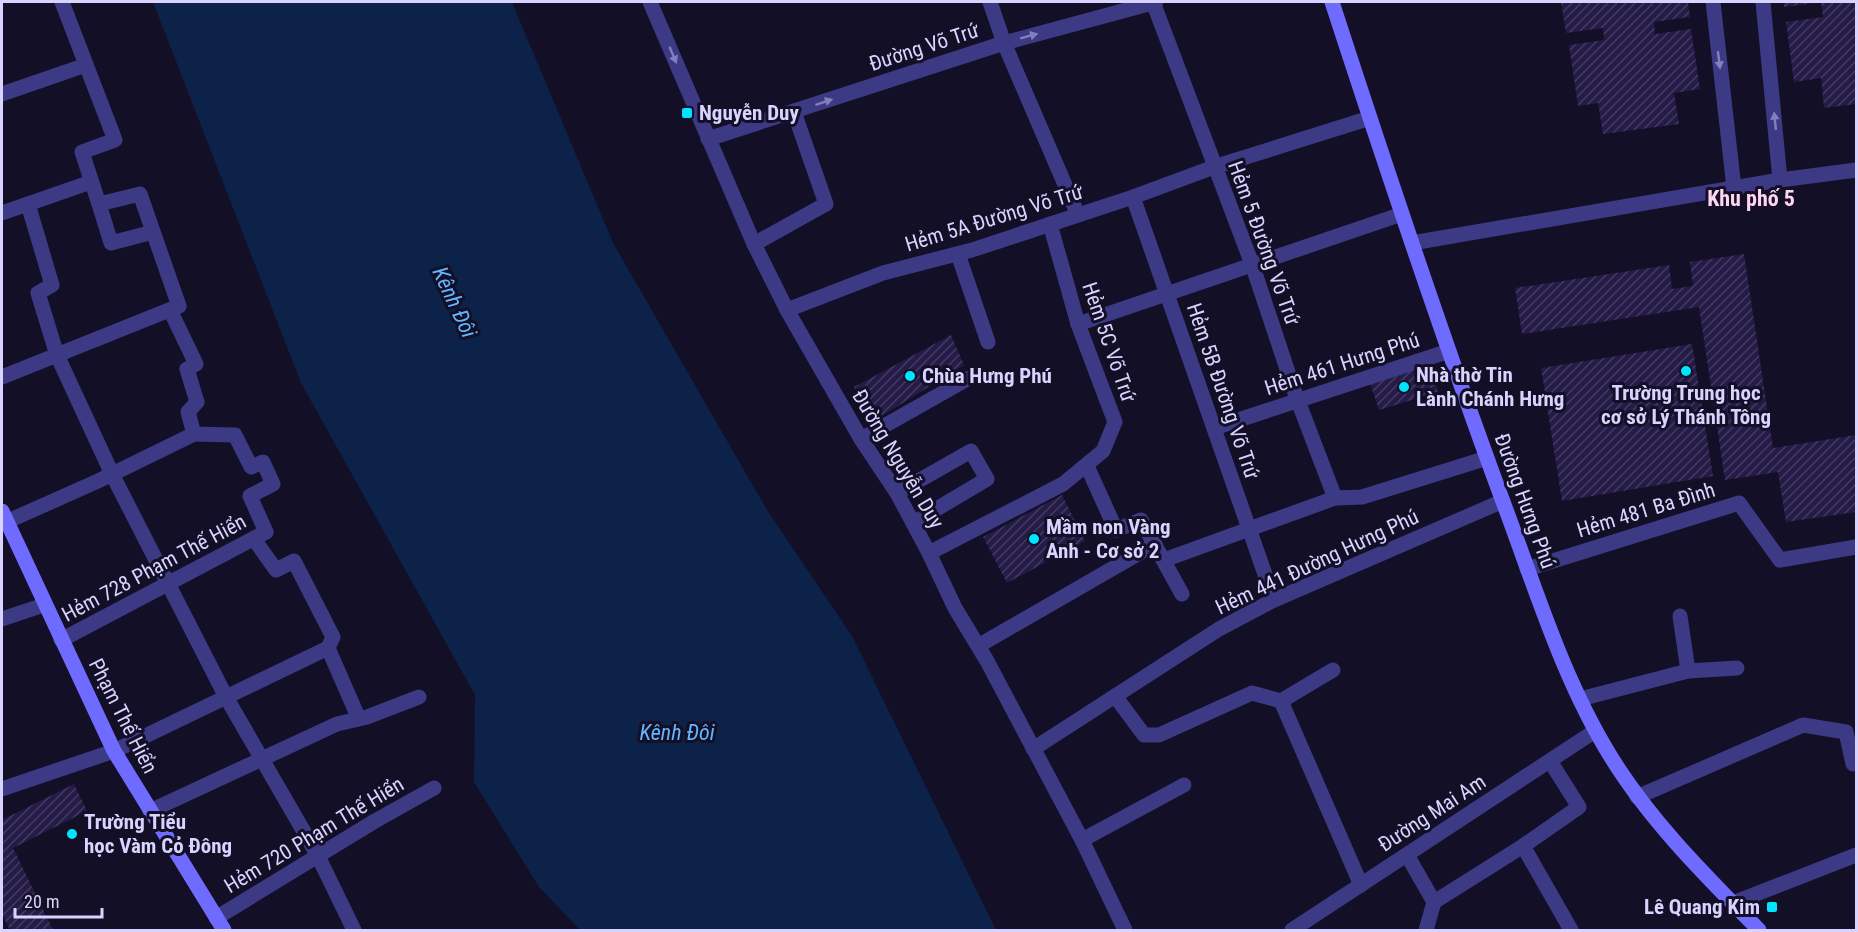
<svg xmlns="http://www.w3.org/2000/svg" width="1858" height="932" viewBox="0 0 1858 932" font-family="'Roboto Condensed',sans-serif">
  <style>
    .water { fill: #0c2248 }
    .building { fill: url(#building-hatch) }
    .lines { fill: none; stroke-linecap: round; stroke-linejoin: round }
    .service { stroke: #3d3a85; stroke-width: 15 }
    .minor { stroke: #3d3a85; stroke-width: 15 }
    .tertiary { stroke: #3d3a85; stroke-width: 15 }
    .secondary { stroke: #6f6bff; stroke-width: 15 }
    .oneway { fill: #837fbc }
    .poi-dot { fill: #00e5ff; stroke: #130f26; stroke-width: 2 }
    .labels { text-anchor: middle; stroke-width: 6; stroke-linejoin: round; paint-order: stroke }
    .street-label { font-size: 21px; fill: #d9d4ff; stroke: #130f26 }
    .poi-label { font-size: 21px; font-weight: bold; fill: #d9d4ff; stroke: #130f26; text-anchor: start }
    .neighbourhood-label { font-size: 22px; font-weight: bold; fill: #ffd6f0; stroke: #130f26 }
    .water-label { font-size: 22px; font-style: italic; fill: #62b6ff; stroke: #130f26 }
  </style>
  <defs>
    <pattern id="building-hatch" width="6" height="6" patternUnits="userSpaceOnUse" patternTransform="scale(1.5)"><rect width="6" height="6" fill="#241b47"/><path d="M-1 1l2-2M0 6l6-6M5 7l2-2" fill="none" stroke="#433b63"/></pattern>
  </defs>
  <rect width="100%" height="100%" fill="#130f26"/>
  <polygon class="water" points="153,2 512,2 613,243 767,510 852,636 996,930 580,930 539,887 474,782 475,695 301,383"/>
  <g class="building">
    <polygon points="1561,2 1688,2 1690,17 1654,22 1655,34 1691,29 1700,89 1674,93 1679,124 1603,134 1598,103 1578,106 1569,45 1604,40 1603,28 1566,33"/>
    <polygon points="1784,2 1816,2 1816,3 1784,7"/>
    <polygon points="1821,2 1856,2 1856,104 1824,108 1821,78 1794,82 1786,22 1823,17"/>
    <polygon points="1744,254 1773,448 1856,435 1856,512 1786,522 1778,472 1725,480 1699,307 1522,334 1515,288 1669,265 1672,289 1693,286 1690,262"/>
    <polygon points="951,335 964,365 872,422 854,387"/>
    <polygon points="1692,344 1713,476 1562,501 1541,368"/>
    <polygon points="1430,364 1438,392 1379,410 1370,383"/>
    <polygon points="1062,495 1085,541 1007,583 983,537"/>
    <polygon points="74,784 87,811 13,848 53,930 10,930 2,914 2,820"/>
  </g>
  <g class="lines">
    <g class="service">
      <polyline points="62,2 115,140 82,152 99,204"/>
      <polyline points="990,2 1004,43 1078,215"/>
      <polyline points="1153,2 1252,264 1295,393 1335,498"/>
      <polyline points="1713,2 1734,188"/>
      <polyline points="1763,2 1780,180"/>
      <polyline points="1133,197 1274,600"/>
      <polyline points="28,204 52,285 38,293 57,355"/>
      <polyline points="153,232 111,243 99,204 140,194 179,306"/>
      <polyline points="754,244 826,204 794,112"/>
      <polyline points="958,254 988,342"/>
      <polyline points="170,310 196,364 187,369 197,402 188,412 194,434 235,435 251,467 263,462 273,484 250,496 266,532"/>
      <polyline points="787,310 883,273 972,250 1133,197 1214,167 1370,118"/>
      <polyline points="1078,324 1402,214"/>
      <polyline points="1214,428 1449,351"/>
      <polyline points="861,439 969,378"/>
      <polyline points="1087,466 1116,530 1141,520 1182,594"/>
      <polyline points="112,474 226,697"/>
      <polyline points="897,493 971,451 987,479 913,523"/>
      <polyline points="929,553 1063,484 1103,451 1115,422 1078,324 1050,224"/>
      <polyline points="1164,560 1335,498 1362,497 1487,458"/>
      <polyline points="1527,569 1739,503 1780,560 1856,547"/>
      <polyline points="1680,616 1688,671"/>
      <polyline points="2,619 44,605"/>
      <polyline points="978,646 1155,544"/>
      <polyline points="1115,696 1144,735 1159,735 1252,693 1281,701 1333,670"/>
      <polyline points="1580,699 1688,671 1737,668"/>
      <polyline points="1281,701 1361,885"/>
      <polyline points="1033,749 1219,629 1274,600 1503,501"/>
      <polyline points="2,789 114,751"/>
      <polyline points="1637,797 1803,725 1846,732 1853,764 1856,763"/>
      <polyline points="1082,840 1184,785"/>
      <polyline points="1523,846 1571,930"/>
      <polyline points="1407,855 1434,902"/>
      <polyline points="1434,902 1523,846 1579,807 1550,761"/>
      <polyline points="1733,903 1856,855"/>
      <polyline points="1292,930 1595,731"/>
      <polyline points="1426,930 1434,902"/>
    </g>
    <g class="minor">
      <polyline points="2,94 86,65"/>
      <polyline points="708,139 1004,43 1156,2"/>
      <polyline points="2,213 91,182"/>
      <polyline points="1412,243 1780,180 1856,170"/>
      <polyline points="57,355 112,474"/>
      <polyline points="2,377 179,306"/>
      <polyline points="6,522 98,481 194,434"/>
      <polyline points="254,539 276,570 294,561 333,637 328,648 359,719"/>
      <polyline points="61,640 266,532"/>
      <polyline points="226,697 318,856 354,930"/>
      <polyline points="114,751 328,648"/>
      <polyline points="150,811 337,724 367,717 419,697"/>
      <polyline points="216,918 375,821 434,788"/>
    </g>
    <polyline class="tertiary" points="650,2 754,244 787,310 861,439 897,493 929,553 955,608 987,661 1082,840 1125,930"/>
    <g class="secondary">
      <path d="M1332,2C1386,168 1441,334 1502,499C1535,586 1562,678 1611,757C1651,822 1706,876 1759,930"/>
      <polyline points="2,511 114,751 224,930"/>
    </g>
  </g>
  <defs><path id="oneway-solid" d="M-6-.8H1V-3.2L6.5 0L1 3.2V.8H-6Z" transform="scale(1.5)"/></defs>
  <g class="oneway">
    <use href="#oneway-solid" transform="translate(1029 36) rotate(-15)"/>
    <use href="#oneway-solid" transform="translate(673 55) rotate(67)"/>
    <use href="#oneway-solid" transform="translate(1719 60) rotate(83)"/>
    <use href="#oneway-solid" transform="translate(824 102) rotate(-18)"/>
    <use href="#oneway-solid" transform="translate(1775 121) rotate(-96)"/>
  </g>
  <g class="poi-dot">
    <rect x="681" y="107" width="12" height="12" rx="3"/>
    <circle cx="1686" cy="371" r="6"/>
    <circle cx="910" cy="376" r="6"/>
    <circle cx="1404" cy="387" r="6"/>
    <circle cx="1034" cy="539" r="6"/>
    <circle cx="72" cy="834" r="6"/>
    <rect x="1766" y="901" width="12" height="12" rx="3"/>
  </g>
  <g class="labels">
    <g class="street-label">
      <text transform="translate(924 47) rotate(-18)" y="7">Đường Võ Trứ</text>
      <text transform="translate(994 218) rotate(-17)" y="7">Hẻm 5A Đường Võ Trứ</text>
      <text transform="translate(1264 243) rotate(70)" y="7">Hẻm 5 Đường Võ Trứ</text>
      <text transform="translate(1109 342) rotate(71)" y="7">Hẻm 5C Võ Trứ</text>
      <text transform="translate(1342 364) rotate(-18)" y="7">Hẻm 461 Hưng Phú</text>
      <text transform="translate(1223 391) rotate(71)" y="7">Hẻm 5B Đường Võ Trứ</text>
      <text transform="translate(898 459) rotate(59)" y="7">Đường Nguyễn Duy</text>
      <text transform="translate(1525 501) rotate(70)" y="7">Đường Hưng Phú</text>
      <text transform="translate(1646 510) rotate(-17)" y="7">Hẻm 481 Ba Đình</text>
      <text transform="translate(1317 562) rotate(-25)" y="7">Hẻm 441 Đường Hưng Phú</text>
      <text transform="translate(154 568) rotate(-28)" y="7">Hẻm 728 Phạm Thế Hiển</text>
      <text transform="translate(123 716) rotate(63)" y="7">Phạm Thế Hiển</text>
      <text transform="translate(1432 813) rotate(-33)" y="7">Đường Mai Am</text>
      <text transform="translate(314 835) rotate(-31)" y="7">Hẻm 720 Phạm Thế Hiển</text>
    </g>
    <g class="poi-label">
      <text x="699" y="120">Nguyễn Duy</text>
      <text x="1416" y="382">Nhà thờ Tin<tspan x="1416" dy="24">Lành Chánh Hưng</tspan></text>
      <text x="922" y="383">Chùa Hưng Phú</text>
      <text x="1686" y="400" text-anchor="middle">Trường Trung học<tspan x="1686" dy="24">cơ sở Lý Thánh Tông</tspan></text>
      <text x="1046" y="534">Mầm non Vàng<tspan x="1046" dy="24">Anh - Cơ sở 2</tspan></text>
      <text x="84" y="829">Trường Tiểu<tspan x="84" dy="24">học Vàm Cỏ Đông</tspan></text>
      <text x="1760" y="914" text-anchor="end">Lê Quang Kim</text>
    </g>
    <g class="neighbourhood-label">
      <text x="1751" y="206">Khu phố 5</text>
    </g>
    <g class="water-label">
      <text transform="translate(455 302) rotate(65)" y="8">Kênh Đôi</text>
      <text x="677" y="740">Kênh Đôi</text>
    </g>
  </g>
  <rect width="1858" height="932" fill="none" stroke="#d9d4ff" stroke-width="6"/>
  <path d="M15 908v9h87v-9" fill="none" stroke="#d9d4ff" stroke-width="3"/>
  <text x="24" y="908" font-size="18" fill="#d9d4ff" stroke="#130f26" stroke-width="4.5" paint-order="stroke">20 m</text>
</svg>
